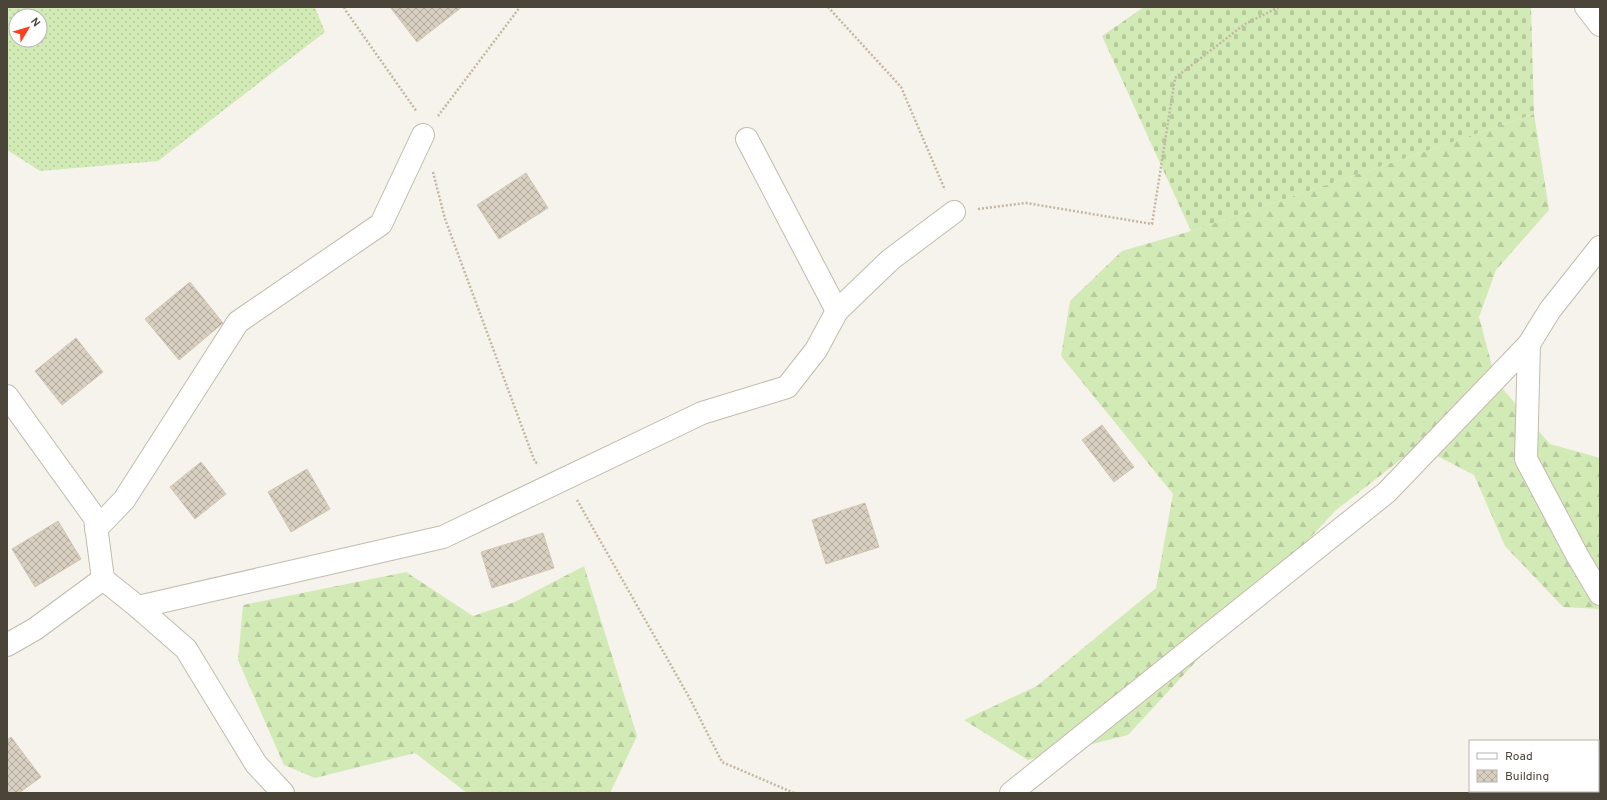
<svg xmlns="http://www.w3.org/2000/svg" width="1607" height="800" viewBox="0 0 1607 800" font-family="Overpass,sans-serif">
  <style>
    .grass { fill: url(#grass-dots); fill-rule: evenodd }
    .forest { fill: url(#forest-firs) }
    .cemetery { fill: url(#cemetery-stones) }
    .building { fill: url(#building-cross-hatch); stroke: #d3c7b4 }
    .lines { fill: none; stroke-linecap: round; stroke-linejoin: round }
    .street-casing { stroke: #c2bbae; stroke-width: 24 }
    .path { stroke: #c4b79f; stroke-width: 2.5; stroke-dasharray: 2 2; stroke-linecap: butt }
    .street { stroke: #fff; stroke-width: 22 }
  </style>
  <defs>
    <pattern id="grass-dots" width="8" height="8" patternUnits="userSpaceOnUse"><rect width="8" height="8" fill="#d2eab5"/><path d="M2 2h.1M6 6h.1" fill="none" stroke="#b6ca9c" stroke-width="1.8" stroke-linecap="round"/></pattern>
    <pattern id="forest-firs" width="22" height="20" patternUnits="userSpaceOnUse"><rect width="22" height="20" fill="#d2eab5"/><path d="M5 1l3.5 6h-7zM16 11l3.5 6h-7z" fill="#b6ca9c"/></pattern>
    <pattern id="cemetery-stones" width="16" height="16" patternUnits="userSpaceOnUse"><rect width="16" height="16" fill="#d2eab5"/><path d="M2 7V4a2 2 0 0 1 4 0v3zM10 15v-3a2 2 0 0 1 4 0v3z" fill="#b6ca9c"/></pattern>
    <pattern id="building-cross-hatch" width="8" height="8" patternUnits="userSpaceOnUse"><rect width="8" height="8" fill="#d8cfc1"/><path d="M0 0l8 8M0 8l8-8" fill="none" stroke="#b1aa9e"/></pattern>
  </defs>
  <rect width="100%" height="100%" fill="#f6f3ec"/>
  <path class="grass" d="M7,7H315L325,32L158,161L40,171L7,150ZM16,16H40V40H16Z"/>
  <g class="forest">
    <polygon points="1534,114 1549,210 1496,270 1479,317 1496,381 1550,444 1600,458 1600,609 1563,607 1505,546 1474,475 1418,446 1335,511 1128,735 1028,760 964,720 1037,686 1156,588 1173,494 1061,356 1070,301 1122,251 1191,231"/>
    <polygon points="584,566 637,736 610,793 467,793 415,753 315,778 284,765 238,660 243,605 406,572 473,616 515,602"/>
  </g>
  <polygon class="cemetery" points="1144,7 1531,7 1534,114 1191,231 1102,36"/>
  <g class="building">
    <polygon points="390,7 462,7 417,42"/>
    <polygon points="526,173 548,208 499,239 477,205"/>
    <polygon points="190,282 223,323 179,360 145,319"/>
    <polygon points="76,338 103,372 62,405 35,371"/>
    <polygon points="1102,425 1134,467 1114,482 1082,440"/>
    <polygon points="201,462 226,494 195,519 170,487"/>
    <polygon points="307,469 330,509 291,532 268,492"/>
    <polygon points="865,503 879,547 826,564 812,520"/>
    <polygon points="58,521 81,559 35,587 12,549"/>
    <polygon points="543,533 554,568 492,588 481,552"/>
    <polygon points="11,737 41,777 19,793 7,793 7,740"/>
  </g>
  <g class="lines">
    <defs>
      <g id="street">
        <polyline points="1586,7 1600,25"/>
        <polyline points="747,139 837,311"/>
        <polyline points="1600,247 1550,310 1529,344 1526,459 1577,555 1600,594"/>
        <polyline points="7,396 95,518 103,579"/>
        <polyline points="96,529 124,500 238,322 381,224 423,135"/>
        <polyline points="138,607 443,537 702,413 787,387 816,350 837,311 890,260 954,212"/>
        <polyline points="7,645 35,629 103,579 138,607 186,649 256,764 283,793"/>
        <polyline points="1011,793 1387,492 1529,344"/>
      </g>
    </defs>
    <use href="#street" class="street-casing"/>
    <g class="path">
      <polyline points="344,7 346,11 417,112"/>
      <polyline points="828,7 901,87 945,190"/>
      <polyline points="438,116 520,7"/>
      <polyline points="433,172 445,219 535,462 539,464"/>
      <polyline points="978,209 1026,203 1152,224 1175,78 1245,24 1279,7"/>
      <polyline points="577,500 689,697 722,762 794,793"/>
    </g>
    <use href="#street" class="street"/>
  </g>
  <rect width="1607" height="800" fill="none" stroke="#4b4439" stroke-width="16"/>
  <rect x="1469" y="740" width="130" height="52" fill="#ffffff" stroke="#b7b4b0"/>
  <rect x="1477" y="753" width="20" height="6" fill="#ffffff" stroke="#b7b4b0"/>
  <text x="1505" y="760" font-size="12" fill="#4b4439">Road</text>
  <rect x="1477" y="770" width="20" height="12" fill="url(#building-cross-hatch)" stroke="#b7b4b0"/>
  <text x="1505" y="780" font-size="12" fill="#4b4439">Building</text>
  <g transform="translate(28 28) rotate(52)"><circle r="19" fill="#ffffff" stroke="#b7b4b0"/>
  <path d="M0-3L7 15L0 10L-7 15Z" fill="#fc3f1d"/>
  <text y="-6" font-size="11" font-weight="bold" text-anchor="middle" fill="#4b4439">N</text>
  </g>
</svg>
